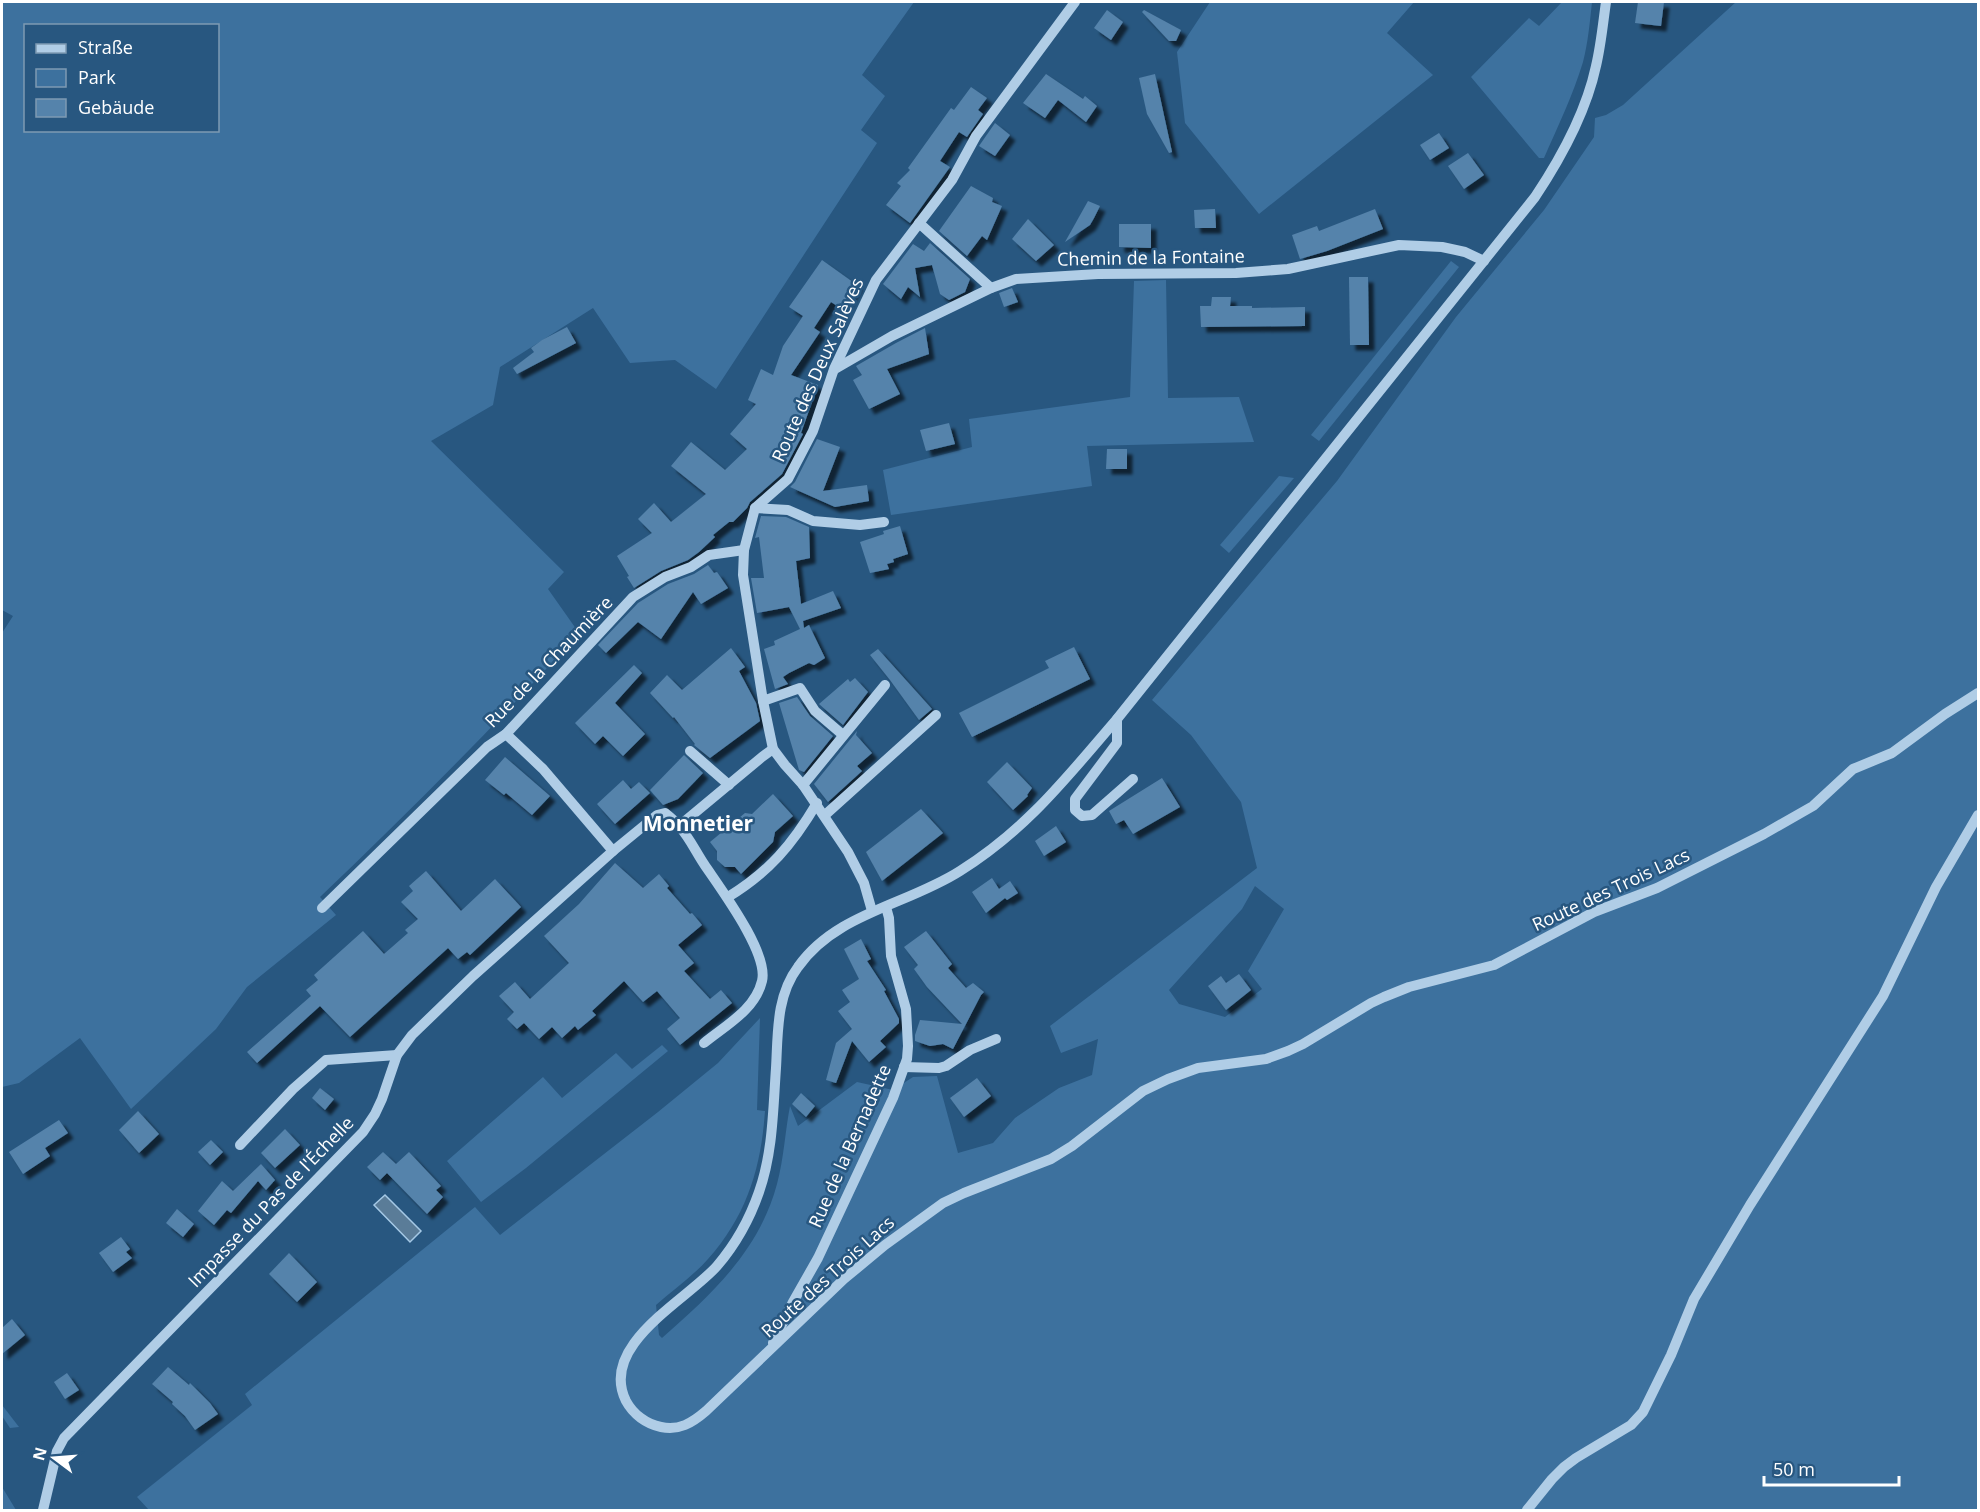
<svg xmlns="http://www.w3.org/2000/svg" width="1980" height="1512" viewBox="0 0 1980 1512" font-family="'Open Sans',sans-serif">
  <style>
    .green { fill: #3d719e; fill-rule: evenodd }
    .water { fill: #5a7c98; stroke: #a5c9e6; stroke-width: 1.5 }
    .building { fill: #5583ab; filter: url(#shadow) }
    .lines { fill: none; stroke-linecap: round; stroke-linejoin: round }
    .minor { stroke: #b0cde6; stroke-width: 10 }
    .labels { text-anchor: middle; stroke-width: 5; stroke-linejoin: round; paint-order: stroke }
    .street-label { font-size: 18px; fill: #fff; stroke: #285780 }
    .quarter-label { font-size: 21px; font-weight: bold; fill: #fff; stroke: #285780 }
  </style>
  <defs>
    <filter id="shadow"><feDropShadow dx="5.5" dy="5.5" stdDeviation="1.5" flood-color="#0009"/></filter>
  </defs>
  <rect width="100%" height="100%" fill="#285780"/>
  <g class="green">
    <path d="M2,2H914L862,75L885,96L861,130L877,143L716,389L675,360L630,363L593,308L500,367L493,405L431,441L564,572L548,589L579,633C496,725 409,812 320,897L336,915L247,987L216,1029L131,1109L80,1038L19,1083L2,1087V633L13,616L2,610ZM26,26H218V130H26Z"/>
    <polygon points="1210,2 1414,2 1387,33 1433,75 1259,214 1185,123 1177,52"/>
    <path d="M1562,2H1592C1590,21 1588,43 1583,62C1573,95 1558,126 1544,158H1539L1471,77L1529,18L1539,26Z"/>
    <path d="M1736,2H1978V1510H149L137,1497L252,1405L245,1394L475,1207L500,1235L658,1112L718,1063L760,1018L757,1110L765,1111C761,1168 747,1215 708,1259C693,1276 673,1290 656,1305L659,1335L662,1338C712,1294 759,1251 777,1184C784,1158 785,1132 790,1106L798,1126L857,1082L893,1090L913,1077L937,1076L958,1153L993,1143L1015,1118L1059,1088L1092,1075L1098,1039L1061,1053L1050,1026L1257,868L1241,802L1191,735L1152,700L1337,481L1456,317L1544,210L1594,137L1595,118L1606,115L1623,105ZM1255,886L1284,909L1248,971L1262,989L1225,1017L1179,1004L1169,990L1242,909Z"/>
    <polygon points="1451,261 1459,267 1319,441 1311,435"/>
    <polygon points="1166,280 1168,398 1239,397 1254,442 1087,446 1092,486 891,515 883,470 972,447 969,419 1130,397 1134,281"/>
    <polygon points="1279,476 1294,478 1229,553 1220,545"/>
    <polygon points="662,1045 668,1051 526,1168 481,1202 447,1161 543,1077 562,1098 616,1053 632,1069"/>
    <polygon points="2,1405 19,1427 10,1428 2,1416"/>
    <polygon points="2,1487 16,1510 2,1510"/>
  </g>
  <polygon class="water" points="385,1195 421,1231 410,1242 374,1205"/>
  <g class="building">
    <polygon points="1638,2 1664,2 1661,26 1635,23"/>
    <polygon points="1107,10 1123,22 1111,40 1094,28"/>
    <polygon points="1144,10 1181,30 1176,41 1169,41 1142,12"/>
    <polygon points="1046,74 1083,99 1085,96 1097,106 1086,122 1058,100 1045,118 1023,103"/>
    <polygon points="1155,74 1172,152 1169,153 1147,114 1139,78"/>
    <polygon points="971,87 987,98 978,110 983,114 967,137 959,132 940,161 950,167 910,223 886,205 901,186 897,183 910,170 908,168 951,108 954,110"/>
    <polygon points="995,123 1010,135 995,156 979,146"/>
    <polygon points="1439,133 1449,148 1430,160 1420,145"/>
    <polygon points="1468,153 1484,175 1464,189 1448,166"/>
    <polygon points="971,186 993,198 992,202 1002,206 987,240 982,236 967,256 939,231"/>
    <polygon points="1088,201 1100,206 1094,218 1090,225 1065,242"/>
    <polygon points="1215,209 1216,228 1195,228 1194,210"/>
    <polygon points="1375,209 1383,229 1327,251 1300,259 1292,235 1317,226 1319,231"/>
    <polygon points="1028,219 1054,245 1036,261 1012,239"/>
    <polygon points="1119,224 1151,224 1151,248 1119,247"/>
    <polygon points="930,243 970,279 965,292 949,300 940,294 932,265 915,268 920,297 908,287 901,299 883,284 913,244 924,251"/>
    <polygon points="822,260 857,285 842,309 831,302 814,328 820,332 791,375 818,385 801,433 803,434 782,474 750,502 747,508 733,522 729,522 713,535 715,537 699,552 688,560 661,571 634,588 627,577 629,576 617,556 652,533 638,519 654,503 671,522 706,494 671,466 691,442 725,470 747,449 730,434 756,404 748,400 761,369 773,375 783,346 803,316 789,307"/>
    <polygon points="1349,277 1368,277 1369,345 1350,345"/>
    <polygon points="1012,288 1018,302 1004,307 999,293"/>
    <polygon points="1212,297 1231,297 1230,306 1252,306 1252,308 1305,307 1305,326 1201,327 1200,306 1211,306"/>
    <polygon points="567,327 576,343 517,374 513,368 534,352 531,348 542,340"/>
    <polygon points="925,328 929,354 887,369 900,394 869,409 853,380 862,375 856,366 896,343"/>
    <polygon points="949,423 955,444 926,451 920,430"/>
    <polygon points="817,439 840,447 823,491 867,485 869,501 835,507 790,487 795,482"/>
    <polygon points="1107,449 1127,449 1127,469 1106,469"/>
    <polygon points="761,516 786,517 809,527 810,558 796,561 801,604 833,591 841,608 803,621 804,628 809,625 825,658 814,665 809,663 789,673 783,677 788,684 775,689 764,649 775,645 774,641 800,629 789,607 757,613 751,578 764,578 759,537 755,538"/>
    <polygon points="900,526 908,554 893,559 894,562 887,564 889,569 870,573 860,542 884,534 883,531"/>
    <polygon points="708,565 714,573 717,572 728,588 701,604 693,592 661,639 638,622 606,653 598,645 638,603 668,584 694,574"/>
    <polygon points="1074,647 1090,679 972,737 959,713 1049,668 1045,661"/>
    <polygon points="731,648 745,667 739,671 756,703 760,721 710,758 694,745 695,744 674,717 673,718 650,693 667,675 682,690"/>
    <polygon points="878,649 932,709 919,720 890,680 870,655"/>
    <polygon points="634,665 642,673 615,703 645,734 623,756 603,736 595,744 575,723"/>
    <polygon points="855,678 868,692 843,725 819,704 848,679 850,682"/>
    <polygon points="797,697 810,716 833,736 804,772 799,770 779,703"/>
    <polygon points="857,731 856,735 872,753 857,766 862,771 828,802 814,784"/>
    <polygon points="684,755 703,773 678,799 663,805 650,790"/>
    <polygon points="505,757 550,796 532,815 506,793 504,795 485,780"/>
    <polygon points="1007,762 1032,788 1027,795 1028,796 1013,810 987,782"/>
    <polygon points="1162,778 1180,807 1133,834 1124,820 1116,824 1109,811"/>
    <polygon points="623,780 631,789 639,782 650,793 615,824 597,804"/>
    <polygon points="773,794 793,816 775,832 773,842 741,874 735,867 725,867 717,860 717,851 710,842 745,813 752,814"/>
    <polygon points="921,809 943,833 882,881 866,852"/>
    <polygon points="1056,826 1066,842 1044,856 1035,841"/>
    <polygon points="615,863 643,888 659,874 669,886 667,888 690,914 692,913 702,925 678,945 694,963 684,971 710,999 721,990 732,1003 680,1045 667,1029 680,1018 657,991 643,1002 624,981 592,1011 596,1015 578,1030 575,1026 562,1038 552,1027 539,1039 524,1023 517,1029 507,1019 514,1012 499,996 515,982 530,999 569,963 544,936 579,904"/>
    <polygon points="426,871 461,911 495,879 521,907 470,955 467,952 458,959 448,948 350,1037 320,1006 257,1063 247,1052 311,996 306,990 318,980 314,975 363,931 384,954 408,933 405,930 418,919 401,902 413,891 409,886"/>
    <polygon points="992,878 999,889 1010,881 1018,893 1007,900 1005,898 986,913 972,892"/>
    <polygon points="926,931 952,964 948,968 966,988 973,983 984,992 981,995 953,1049 943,1044 930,1046 915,1041 915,1035 920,1020 962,1024 927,987 914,969 918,965 904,947"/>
    <polygon points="861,939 871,959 867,961 886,990 884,991 899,1019 899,1023 880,1041 886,1047 869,1062 852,1041 836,1083 826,1080 836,1043 852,1029 838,1011 850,1002 842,990 859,979 844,949"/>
    <polygon points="1239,974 1251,990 1226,1010 1208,986 1221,976 1226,983"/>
    <polygon points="977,1078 991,1096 964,1117 950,1098"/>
    <polygon points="320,1088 334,1099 325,1110 312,1098"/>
    <polygon points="801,1093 815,1106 806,1117 792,1104"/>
    <polygon points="138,1111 159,1134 139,1153 119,1130"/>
    <polygon points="59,1120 68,1133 45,1148 50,1156 23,1174 9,1152"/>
    <polygon points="285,1129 300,1145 275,1168 261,1153"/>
    <polygon points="211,1140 223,1152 210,1165 198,1152"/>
    <polygon points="383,1152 396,1164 409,1152 441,1186 436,1190 443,1197 427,1214 387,1173 380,1180 367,1167"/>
    <polygon points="261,1164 275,1180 266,1190 258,1181 231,1213 227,1210 214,1225 198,1211 222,1181 233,1191"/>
    <polygon points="177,1209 194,1224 183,1237 166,1223"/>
    <polygon points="121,1237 130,1249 126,1252 132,1258 113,1272 99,1253"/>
    <polygon points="289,1253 317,1282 297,1302 269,1274"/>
    <polygon points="12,1319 25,1335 2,1354 2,1328"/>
    <polygon points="168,1367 189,1385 190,1383 210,1403 218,1414 195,1430 185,1416 172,1404 173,1402 152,1384"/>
    <polygon points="67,1373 79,1390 65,1399 54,1382"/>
  </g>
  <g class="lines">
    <g class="minor">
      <path d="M1606,2C1603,23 1601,45 1596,66C1586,113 1561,158 1535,197L1117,719C1067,777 1027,829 960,871C907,905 836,913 798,967C776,996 778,1034 776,1068C773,1110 773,1152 759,1192C750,1218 735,1245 717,1266C687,1300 598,1345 626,1401C633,1414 646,1424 661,1427C679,1431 692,1423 706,1411L844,1279L885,1245L943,1203L964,1193L1051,1159L1072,1146L1143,1091L1168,1079L1198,1068L1266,1059L1288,1051L1303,1044L1371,1003L1384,997L1409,987L1494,965L1594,912L1657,888L1764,834L1813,806L1853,769L1892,753L1945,714L1978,693"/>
      <polyline points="919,223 991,288"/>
      <polyline points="835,369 892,336 991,288 1016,279 1098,274 1236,273 1288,269 1399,245 1442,247 1465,252 1484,261"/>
      <polyline points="755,508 788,510 813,521 860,525 884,522"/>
      <polyline points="763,701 800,688 815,711 843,735"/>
      <polyline points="1117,719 1117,743 1075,799 1075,810 1082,816 1092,815 1133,779"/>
      <polyline points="506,734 543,769 613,851"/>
      <polyline points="690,751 729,785"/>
      <polyline points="803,785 885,685"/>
      <polyline points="825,815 936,715"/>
      <polyline points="679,826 762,757 773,749"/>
      <path d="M728,897C769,872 792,845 817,803"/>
      <polyline points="322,908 487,747 506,734 633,597 665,577 691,567 709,555 744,550"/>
      <polyline points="872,911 864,883 848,852 803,785 785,765 773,749 763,701 743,575 744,550 755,508 788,479 813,431 834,369 876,280 952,180 976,136 1075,2"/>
      <polyline points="904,1067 939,1068 946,1066 970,1050 996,1039"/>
      <polyline points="240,1145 293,1089 326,1060 397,1055"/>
      <polyline points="773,1343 793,1302 818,1258 893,1098 907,1059 908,1046 906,1009 891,956 889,918 886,907"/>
      <path d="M43,1510L57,1451L64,1438L363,1132L375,1114L382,1099L397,1055L412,1035L473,976L613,851L657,815L665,813C670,817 675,821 679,826C689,837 696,852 704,864C720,888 769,953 762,981C755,1010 726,1025 704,1043"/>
      <polyline points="1527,1510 1552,1479 1564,1467 1576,1458 1631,1425 1643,1412 1671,1355 1694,1299 1750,1205 1883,996 1936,887 1978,815"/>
    </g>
  </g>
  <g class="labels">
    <g class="street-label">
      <text transform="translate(1151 258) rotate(-1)" y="6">Chemin de la Fontaine</text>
      <text transform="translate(818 370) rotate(-66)" y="6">Route des Deux Salèves</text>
      <text transform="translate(549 662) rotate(-46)" y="6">Rue de la Chaumière</text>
      <text transform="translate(1611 890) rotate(-25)" y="6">Route des Trois Lacs</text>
      <text transform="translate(850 1146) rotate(-66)" y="6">Rue de la Bernadette</text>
      <text transform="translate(271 1202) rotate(-46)" y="6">Impasse du Pas de l'Échelle</text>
      <text transform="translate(828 1277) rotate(-42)" y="6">Route des Trois Lacs</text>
    </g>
    <g class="quarter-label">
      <text x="698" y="831">Monnetier</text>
    </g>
  </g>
  <rect width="1980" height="1512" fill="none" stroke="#ffffff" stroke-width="6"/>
  <rect x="24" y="24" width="195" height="108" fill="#285780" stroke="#7e9ab3" stroke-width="1.5"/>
  <rect x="36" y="44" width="30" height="9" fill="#b0cde6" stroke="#7e9ab3" stroke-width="1.5"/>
  <text x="78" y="54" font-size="18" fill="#ffffff">Straße</text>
  <rect x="36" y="69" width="30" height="18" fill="#3d719e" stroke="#7e9ab3" stroke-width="1.5"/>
  <text x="78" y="84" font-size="18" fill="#ffffff">Park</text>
  <rect x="36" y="99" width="30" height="18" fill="#5583ab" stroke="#7e9ab3" stroke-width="1.5"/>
  <text x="78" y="114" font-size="18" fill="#ffffff">Gebäude</text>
  <g transform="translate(54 1458) rotate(286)" stroke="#285780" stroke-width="4.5" paint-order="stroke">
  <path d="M0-4.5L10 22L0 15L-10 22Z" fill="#ffffff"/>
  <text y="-9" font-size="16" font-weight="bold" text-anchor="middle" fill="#ffffff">N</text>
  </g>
  <path d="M1764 1476v9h135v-9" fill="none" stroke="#ffffff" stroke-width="3"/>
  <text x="1773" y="1476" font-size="18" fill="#ffffff" stroke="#285780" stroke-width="4.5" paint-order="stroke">50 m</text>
</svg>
